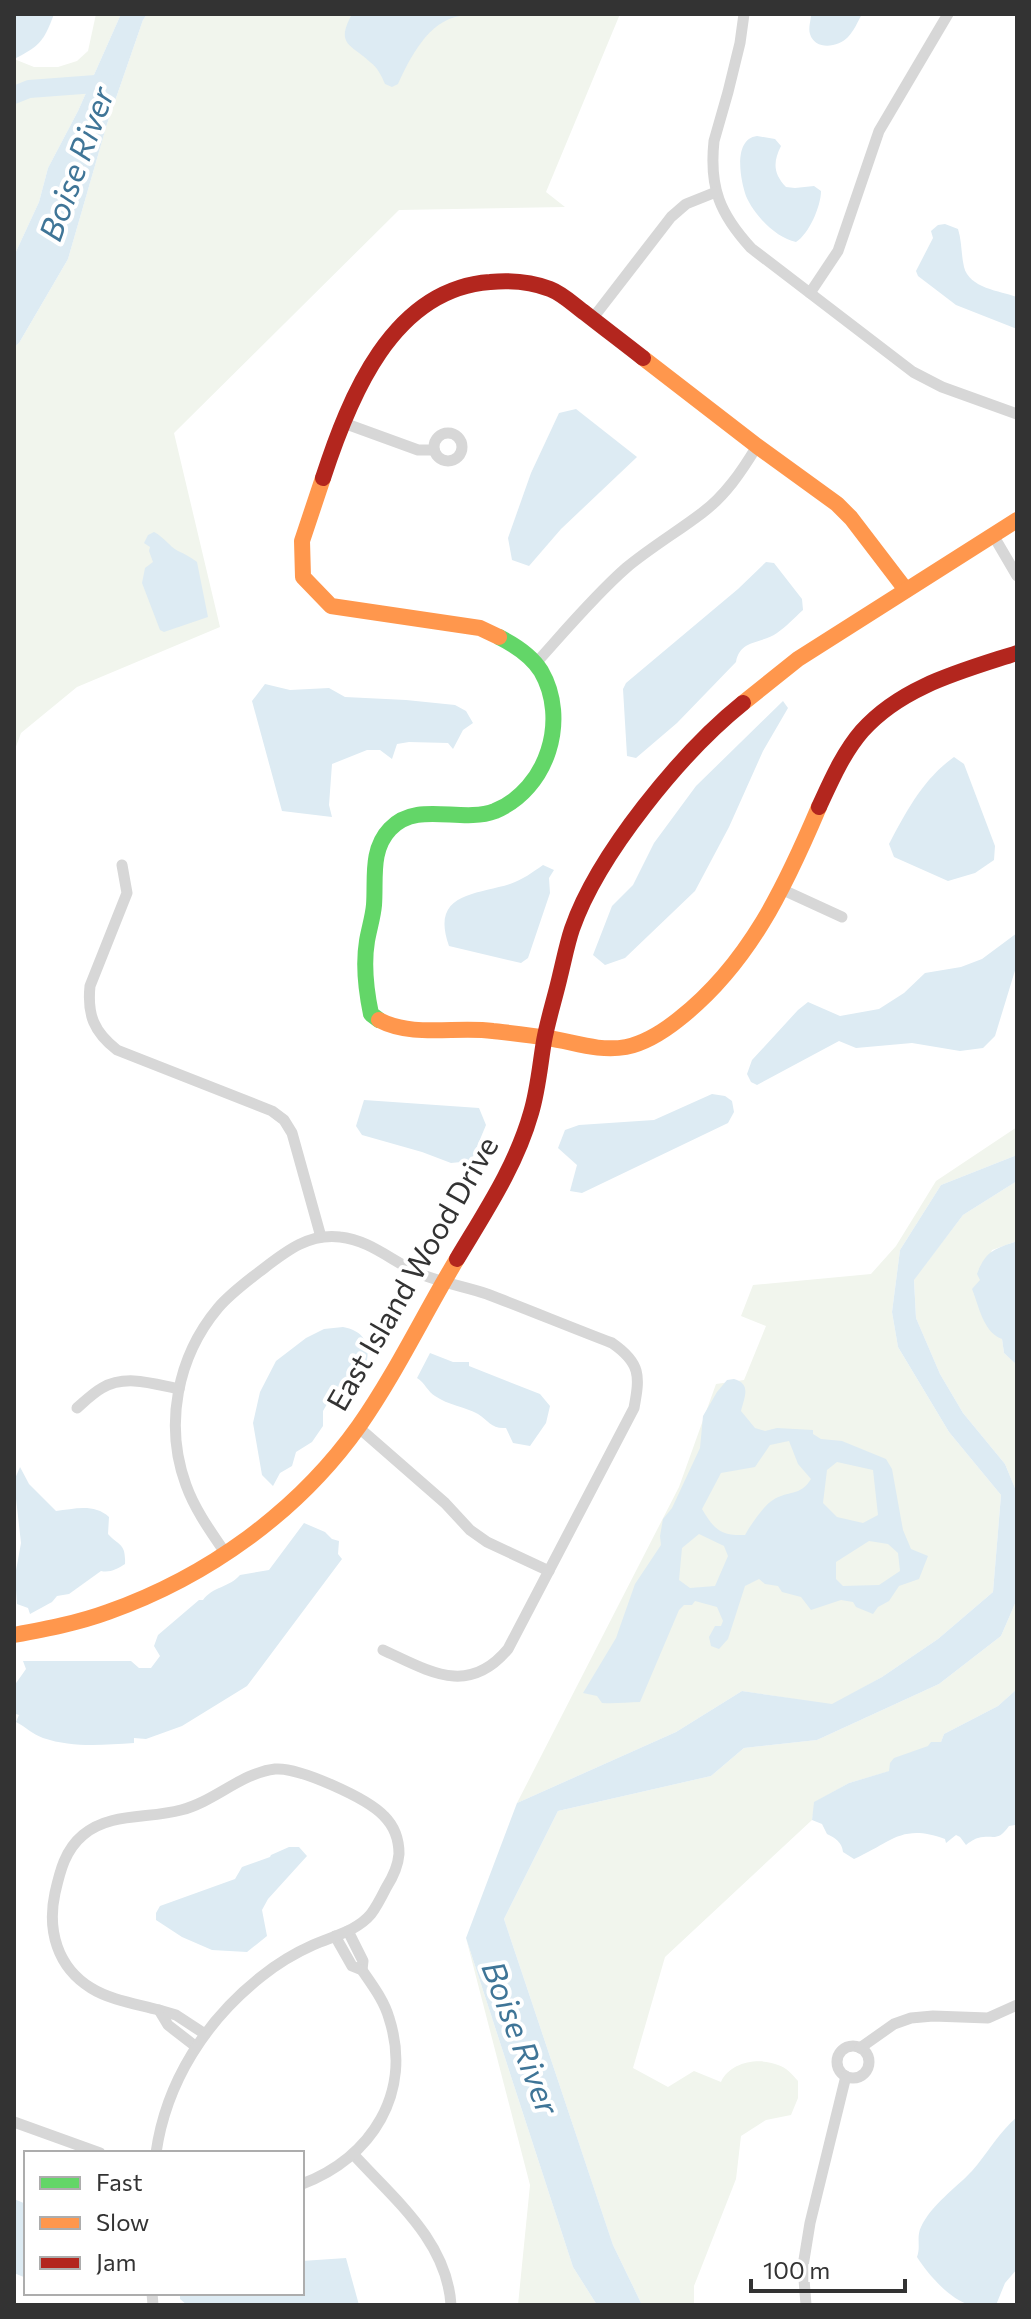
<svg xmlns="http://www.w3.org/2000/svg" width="1031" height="2319" viewBox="0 0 1031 2319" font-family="Commissioner,sans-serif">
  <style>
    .green { fill: #f1f5ed }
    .water { fill: #ddebf3; fill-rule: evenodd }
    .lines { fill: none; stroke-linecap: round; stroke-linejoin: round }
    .river { stroke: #ddebf3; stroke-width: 18 }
    .street { stroke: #d7d7d7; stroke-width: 11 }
    .fast { stroke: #63d668; stroke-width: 16 }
    .slow { stroke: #ff974d; stroke-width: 16 }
    .jam { stroke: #b3261e; stroke-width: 16 }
    .labels { text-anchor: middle; stroke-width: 8; stroke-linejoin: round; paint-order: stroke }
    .street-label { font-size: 30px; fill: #333; stroke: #fff }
    .water-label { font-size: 32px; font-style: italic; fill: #3f7597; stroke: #fff }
  </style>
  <rect width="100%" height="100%" fill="#fff"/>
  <g class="green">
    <polygon points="96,14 121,14 78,111 48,168 39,202 14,256 14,59 34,67 58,67 77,61 88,51"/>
    <polygon points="147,14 620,14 546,192 565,207 399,210 174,433 220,627 77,687 21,733 14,752 14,347 19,343 68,259 107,124 143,20"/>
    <polygon points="1017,1127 1017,1155 941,1185 900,1250 892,1312 898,1347 949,1432 1001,1495 993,1592 938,1639 882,1677 832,1705 742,1691 676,1732 517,1803 679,1487 716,1384 744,1380 766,1326 741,1316 753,1285 871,1274 896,1246 936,1181"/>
    <polygon points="1017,1181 1017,1241 992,1250 981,1280 1002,1339 1004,1353 1017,1365 1017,1493 1005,1464 963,1413 940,1374 916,1318 914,1279 963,1215"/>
    <path d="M1017,1599V1689L998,1706L944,1734L941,1742L894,1759L890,1771L849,1783L815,1802L812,1820L665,1957L633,2068L668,2087L694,2071L721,2082C730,2062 759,2057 778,2065C787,2068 792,2074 798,2081V2098L791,2115L766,2120L741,2136L736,2179L694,2286V2305H642L613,2245L504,1919L558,1811L711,1776L744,1748L817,1740L939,1684L1001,1636Z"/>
    <polygon points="466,1938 573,2267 597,2305 518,2305 530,2185"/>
  </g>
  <g class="water">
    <path d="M14,14H54C44,41 40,46 14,59Z"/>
    <polygon points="121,14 147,14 143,20 107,124 68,259 19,343 14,347 14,256 39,202 48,168 78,111"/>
    <path d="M352,14H485C477,16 469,14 460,16C428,21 410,58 398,84L392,87L385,84C381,75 378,68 370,62C351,44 335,45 352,14Z"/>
    <path d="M811,14H862C858,21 854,31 848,37C839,47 815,51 810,34C808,28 811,20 811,14Z"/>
    <path d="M757,136L775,139L781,146C773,162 773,173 786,187L795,188L814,186L821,191C821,206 809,234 796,242C776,238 754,215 746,196C740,179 733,139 757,136Z"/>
    <path d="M945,224L958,229C962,242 961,254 964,267C969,288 1000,291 1017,297V329L956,305L918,276L916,271L933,238L931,231L938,225Z"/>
    <polygon points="576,409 637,457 561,529 529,566 512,560 508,538 531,473 559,413"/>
    <path d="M154,532C164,537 169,546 178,551C185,554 190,557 197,562L208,617L164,632L160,630L142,583L145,568L153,562L149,551L150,547L144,543L148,535Z"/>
    <path d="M766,562L774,563L802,599L803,610C794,618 786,627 777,633C762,644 740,639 736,662L677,723L636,758L627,756L623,689L626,683L738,589Z"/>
    <polygon points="265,684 290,690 329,688 345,697 406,700 455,705 466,711 473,723 463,730 453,749 448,743 409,742 397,744 392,759 380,750 367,750 332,764 329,805 332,817 282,811 252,701"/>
    <polygon points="783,701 788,708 763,751 729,827 695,891 625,958 605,965 593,955 612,906 633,885 654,843 696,786"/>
    <path d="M954,757L964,764L995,846L994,860L975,873L948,881L894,857L889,844C906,812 923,779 954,757Z"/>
    <path d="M543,865L554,870L549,878L550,893L528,958L521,963L449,946C430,893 475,895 510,884C522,880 533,872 543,865Z"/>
    <polygon points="1017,933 1017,964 995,1036 983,1048 960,1051 912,1043 856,1048 839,1041 757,1085 751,1082 747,1074 752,1060 798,1010 808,1002 840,1016 879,1009 904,993 925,973 961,967 982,959"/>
    <polygon points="712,1094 725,1096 732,1101 734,1112 728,1123 582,1193 570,1191 577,1165 558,1148 565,1130 579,1125 654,1120"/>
    <polygon points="364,1100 479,1108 486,1125 471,1161 451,1163 422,1152 362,1135 356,1126"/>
    <polygon points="1017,1155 1017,1181 963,1215 914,1280 916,1318 940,1374 963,1413 1005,1464 1017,1493 1017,1599 1001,1636 939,1684 817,1740 744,1748 711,1776 558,1811 504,1919 613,2245 642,2305 597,2305 573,2267 466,1938 517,1803 676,1732 742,1691 832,1704 882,1677 938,1639 993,1592 1001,1495 949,1432 898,1347 892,1312 900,1250 941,1185"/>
    <path d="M1017,1241V1365L1004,1353L1002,1339C983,1332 979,1306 972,1289L980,1280L977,1274C986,1250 995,1249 1017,1241Z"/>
    <path d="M343,1327C368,1332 371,1348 365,1369L358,1371C353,1381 346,1386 342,1395L334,1392L323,1411V1426L312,1442L296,1452L292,1466L280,1473L273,1486L262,1475L253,1423L260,1392L276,1361L306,1338L324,1329Z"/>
    <path d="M430,1353L453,1362H469V1366L540,1394L550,1406L546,1423L530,1446L513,1443L506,1428C491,1429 489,1421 478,1414C465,1407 448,1405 435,1396C428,1392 425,1383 417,1378Z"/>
    <path d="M734,1379C752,1384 744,1398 741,1411L755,1428L765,1431L777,1428L813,1430V1434L821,1439L842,1441L886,1459L892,1469L903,1530L911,1549L928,1556L919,1579L899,1586L889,1601L878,1607L873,1614L856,1607L853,1602L841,1600L811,1610L801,1597L782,1592L778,1586L765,1584L759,1579L745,1586L728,1639L719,1649L711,1646L709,1637L715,1626H721L723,1621L717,1607L695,1601L692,1605H684L679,1610L640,1702C627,1702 616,1704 602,1703L597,1696L583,1693L616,1638L635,1584L661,1545L660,1536L663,1519L672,1508L700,1448L703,1416L717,1392L727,1380ZM789,1441L798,1464L811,1479C800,1497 788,1490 773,1500C764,1505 750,1526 745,1535C720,1536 714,1529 702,1509L721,1473L755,1467L770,1445ZM837,1462L873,1470L878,1515L863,1523L837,1517L823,1503L827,1470ZM699,1534L724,1546L728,1556L715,1586L690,1588L679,1580L682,1548ZM869,1541L888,1544L898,1553L900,1571L879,1585L843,1586L836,1579V1562Z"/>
    <path d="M20,1467L29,1484L56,1511C74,1509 94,1503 109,1517L108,1534C119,1546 126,1543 125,1564C117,1569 110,1573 101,1571L69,1594L57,1596L52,1602L30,1614L28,1608L17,1604L15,1576L21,1543L14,1481Z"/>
    <path d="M304,1523L325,1532L332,1539L339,1541L338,1554L342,1559L247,1686L182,1726L146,1739L134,1738V1743C103,1745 73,1748 43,1738C32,1734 26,1727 16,1722L19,1715L16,1714L14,1686L26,1669L23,1661H131L139,1668H151L160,1656L154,1646L158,1635L199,1600H203C212,1587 230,1587 240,1575L269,1570Z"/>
    <path d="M1017,1689V1822L1015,1825L1009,1826C997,1843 994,1834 978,1838C976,1838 968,1843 966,1845L960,1837L956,1835L946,1843L945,1839C901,1823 891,1843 854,1859L843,1852C842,1842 835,1838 827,1834L822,1824L812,1820L814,1802L849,1783L889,1771L890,1763L894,1758L928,1746L931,1742H941L944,1734L998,1706Z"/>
    <polygon points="289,1847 299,1847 307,1856 268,1899 262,1910 267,1936 247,1952 212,1950 182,1937 156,1920 156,1913 160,1906 235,1879 242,1867 270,1857 271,1855"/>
    <path d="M1017,2117V2269L1005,2283L996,2305C988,2305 977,2307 970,2305C949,2299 928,2274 917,2257C921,2247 916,2237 921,2227C932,2204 955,2189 972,2171C987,2154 999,2132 1017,2117Z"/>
    <polygon points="14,2199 26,2204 26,2278 14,2273"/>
    <polygon points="346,2258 359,2305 187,2305 180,2299 180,2293 302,2293 302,2261"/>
  </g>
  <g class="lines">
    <polyline class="river" points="14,95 29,89 109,83"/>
    <g class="street">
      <path d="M744,14L740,43L728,92L714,141C709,188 720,214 751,248L913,372L942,387L1017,414"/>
      <polyline points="810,293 838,251 879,131 948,14"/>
      <polyline points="593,318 671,217 686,204 716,192"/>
      <polyline points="341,422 418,450 434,450"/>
      <circle cx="448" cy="447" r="14"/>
      <polyline points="993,535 1017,576"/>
      <path d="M536,663C564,632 595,595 626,568C650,548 677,532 702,513C725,496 742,471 757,446"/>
      <path d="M122,865L127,893L90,986C87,1015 94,1032 117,1050L272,1111L284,1120L292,1133L321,1237"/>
      <polyline points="781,889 842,917"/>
      <path d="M77,1408C85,1401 93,1393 102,1388C126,1374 154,1384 179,1389"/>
      <polyline points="358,1427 445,1503 470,1530 487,1542 549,1571"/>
      <path d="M226,1554C211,1532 195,1510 186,1485C164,1425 177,1357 218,1308C230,1294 245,1283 259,1272C284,1253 307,1233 340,1237C371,1240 395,1264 423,1275C443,1283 466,1287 487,1294C529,1310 570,1327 612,1343C641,1363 640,1376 634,1408L508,1649C468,1697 429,1671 383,1650"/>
      <polyline points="335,1936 352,1966 362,1970 363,1961 348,1931"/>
      <circle cx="853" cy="2062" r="16"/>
      <polyline points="195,2046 168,2025 159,2010 176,2015 205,2034"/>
      <polyline points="860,2048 894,2024 911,2018 933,2016 988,2018 1017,2005"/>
      <polyline points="14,2122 100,2153"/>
      <path d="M156,2153C166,2082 206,2020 262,1976C277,1964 295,1953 313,1945C333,1936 357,1931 371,1914C377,1906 382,1896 386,1888C393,1877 398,1867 399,1854C399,1840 394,1826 384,1816C367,1798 299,1767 275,1769C241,1773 214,1802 181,1810C149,1819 110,1812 83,1835C65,1850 60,1871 55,1893C47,1930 57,1967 91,1988C110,2000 137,2004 159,2010"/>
      <path d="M354,2155C394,2199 447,2241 451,2305"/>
      <path d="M302,2184C372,2158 413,2092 389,2018C384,2000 372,1985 362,1970"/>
      <polyline points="152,2293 153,2305"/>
      <polyline points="806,2305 803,2266 810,2223 846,2076"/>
    </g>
    <path class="fast" d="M379,1020L371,1014C366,990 363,965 367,941C369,929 373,917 374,905C376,879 370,850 390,829C417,800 461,824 495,811C548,789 569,719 541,671C531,655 515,645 499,637"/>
    <g class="slow">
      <polyline points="643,358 757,446 837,504 851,518 906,590"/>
      <polyline points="323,478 302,541 303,577 331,606 480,628 499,637"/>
      <polyline points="743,703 798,659 1017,520"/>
      <path d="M379,1020C413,1038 456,1026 493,1031C511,1033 530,1035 548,1038C574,1042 599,1052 626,1047C646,1043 664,1031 679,1019C749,964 785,887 819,807"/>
      <path d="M14,1635C46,1629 78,1623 108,1612C207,1577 298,1512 359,1426C396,1373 424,1314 457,1259"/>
    </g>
    <g class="jam">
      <path d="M323,478C349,398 392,289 490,282C511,280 529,281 550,289C563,294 574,305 585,313C604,328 624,343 643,358"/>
      <path d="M819,807C831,781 843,753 862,731C902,686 962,671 1017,653"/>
      <path d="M457,1259C485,1212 516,1166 531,1113C538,1090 540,1065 544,1041C548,1019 555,998 560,976C564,960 567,944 572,929C598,854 682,752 743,703"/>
    </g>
  </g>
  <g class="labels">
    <g class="street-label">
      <text transform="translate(413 1274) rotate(-60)" y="10">East Island Wood Drive</text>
    </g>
    <g class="water-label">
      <text transform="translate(77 164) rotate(-70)" y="11">Boise River</text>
      <text transform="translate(520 2038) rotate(69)" y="11">Boise River</text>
    </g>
  </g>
  <rect width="1031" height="2319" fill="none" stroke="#333333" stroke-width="32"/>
  <rect x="24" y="2151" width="280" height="144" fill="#ffffff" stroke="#adadad" stroke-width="2"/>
  <rect x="40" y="2177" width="40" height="12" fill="#63d668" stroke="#adadad" stroke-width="2"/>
  <text x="96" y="2191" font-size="24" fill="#333333">Fast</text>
  <rect x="40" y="2217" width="40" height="12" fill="#ff974d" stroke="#adadad" stroke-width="2"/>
  <text x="96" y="2231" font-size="24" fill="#333333">Slow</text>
  <rect x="40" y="2257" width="40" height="12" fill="#b3261e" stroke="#adadad" stroke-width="2"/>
  <text x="96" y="2271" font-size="24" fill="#333333">Jam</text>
  <path d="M751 2279v12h154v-12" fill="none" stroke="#333333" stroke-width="4"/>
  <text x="763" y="2279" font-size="24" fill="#333333" stroke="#ffffff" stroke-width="6" paint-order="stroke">100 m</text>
</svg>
